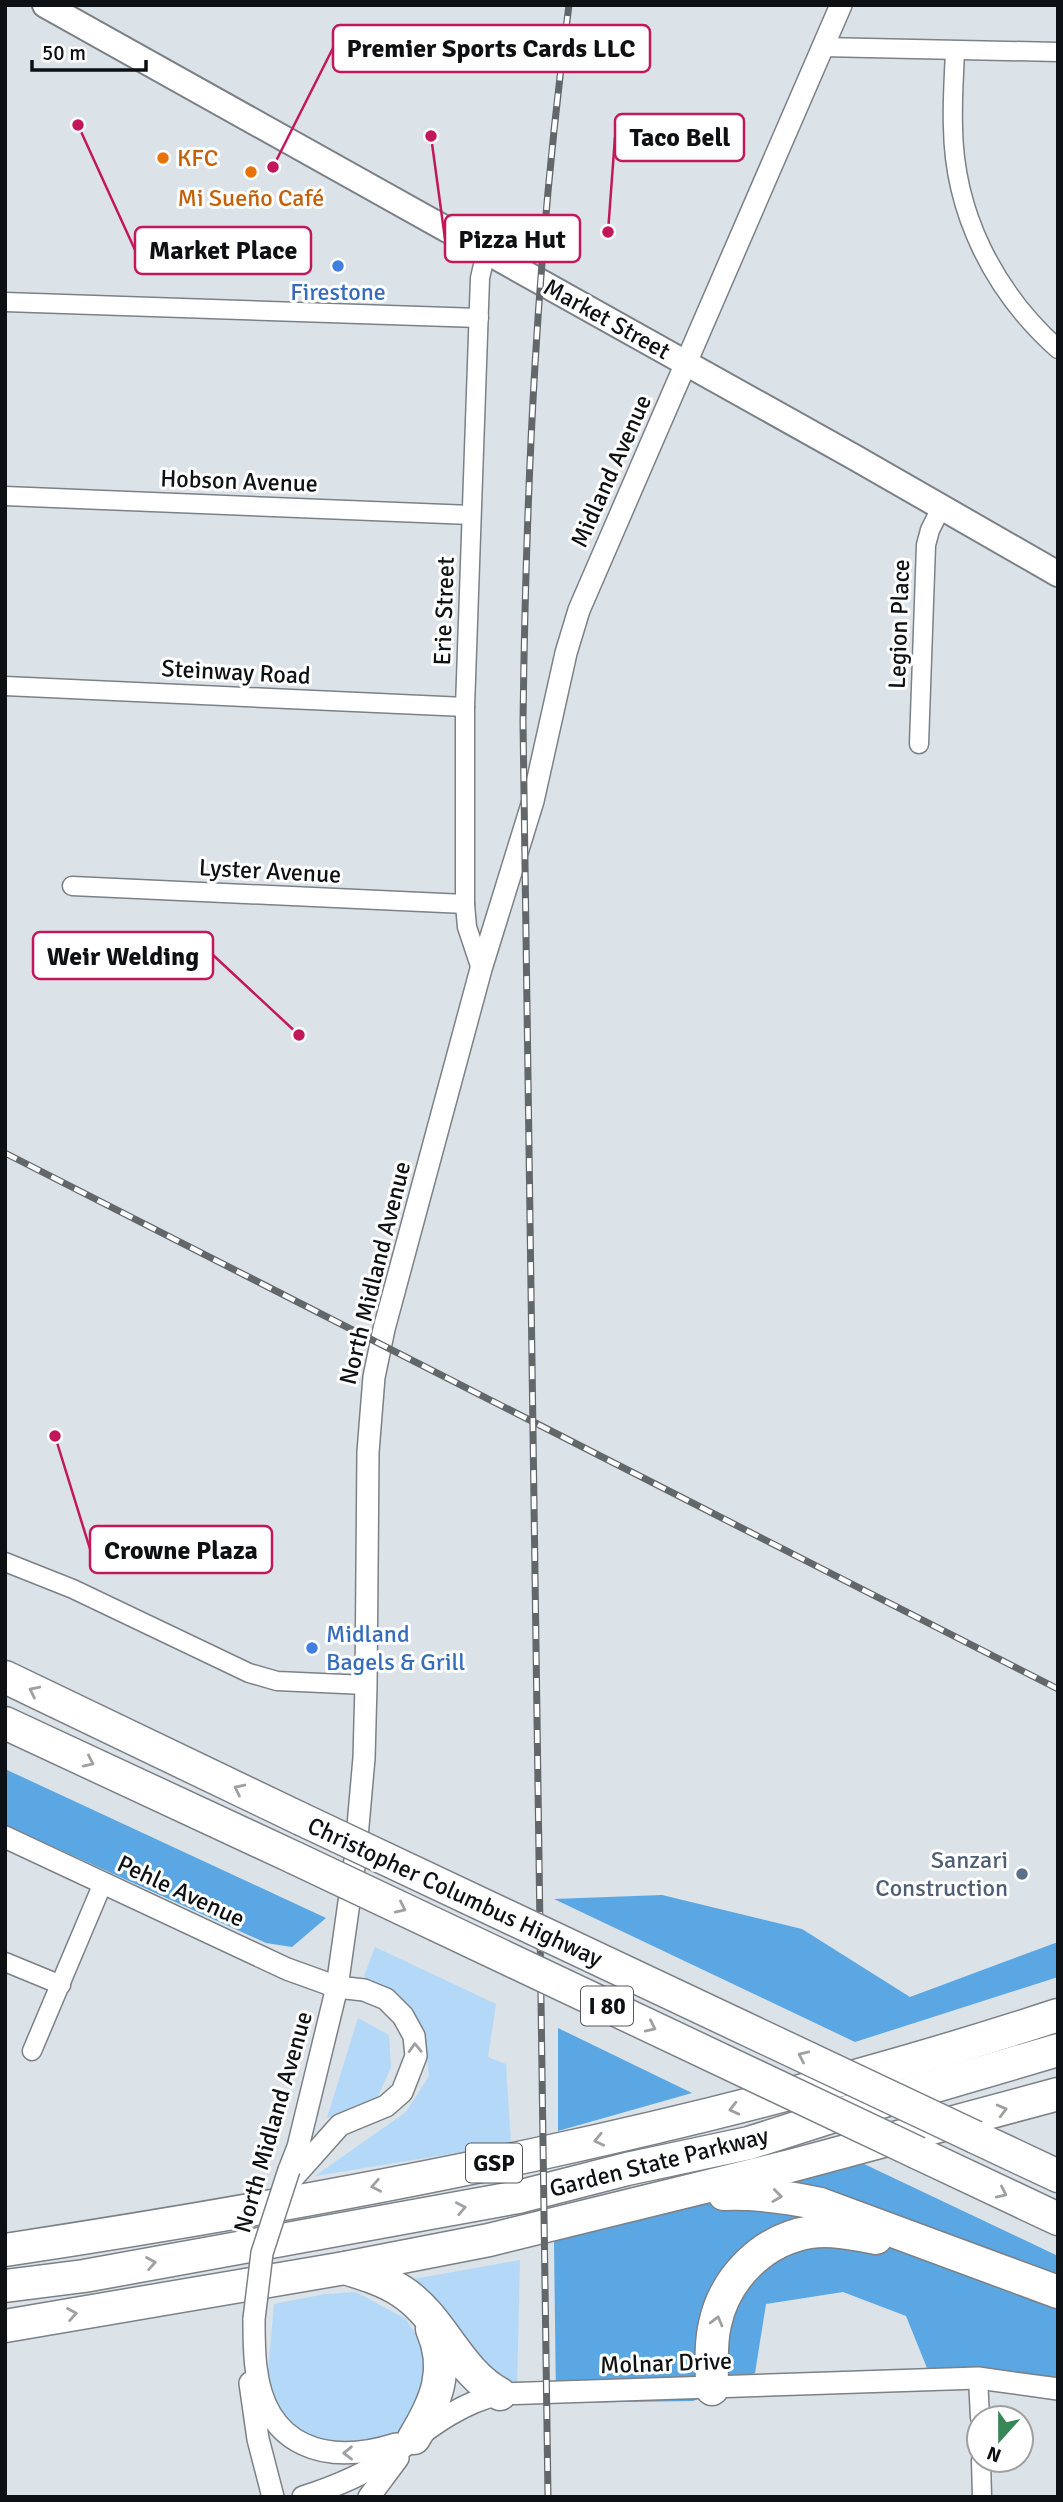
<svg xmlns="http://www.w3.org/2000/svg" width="1063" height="2502" viewBox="0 0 1063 2502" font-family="Signika,sans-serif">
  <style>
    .green { fill: #b4d9f8 }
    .forest { fill: #5aa7e3 }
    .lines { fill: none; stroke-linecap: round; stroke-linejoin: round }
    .minor-casing { stroke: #7b8187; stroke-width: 21 }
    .tertiary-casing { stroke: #7b8187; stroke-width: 24 }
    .secondary-casing { stroke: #7b8187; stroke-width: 28 }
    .motorway-casing { stroke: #7b8187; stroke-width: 35 }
    .minor { stroke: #fff; stroke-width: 18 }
    .tertiary { stroke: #fff; stroke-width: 21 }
    .secondary { stroke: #fff; stroke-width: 24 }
    .motorway { stroke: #fff; stroke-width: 32 }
    .rail-casing { stroke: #62676a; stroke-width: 7 }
    .rail { stroke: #fff; stroke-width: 4.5; stroke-dasharray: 13; stroke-linecap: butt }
    .tertiary-bridge-casing { stroke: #7b8187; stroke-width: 24; stroke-linecap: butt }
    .motorway-bridge-casing { stroke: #7b8187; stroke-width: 35; stroke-linecap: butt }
    .tertiary-bridge { stroke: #fff; stroke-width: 21 }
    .motorway-bridge { stroke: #fff; stroke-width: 32 }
    .oneway { stroke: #9fa0a1 }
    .food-dot { fill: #e8710a; stroke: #fff; stroke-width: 2.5 }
    .shop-dot { fill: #3f7fe0; stroke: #fff; stroke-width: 2.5 }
    .service-dot { fill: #5c6f8a; stroke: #fff; stroke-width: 2.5 }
    .labels { text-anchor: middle; stroke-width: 6; stroke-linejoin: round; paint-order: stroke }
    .shield { fill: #fff; stroke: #56585a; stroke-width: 2 }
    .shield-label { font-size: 23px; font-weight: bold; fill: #0e1113 }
    .food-label { font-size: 24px; fill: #c56008; stroke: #fff; text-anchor: start }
    .shop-label { font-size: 24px; fill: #366cbe; stroke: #fff }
    .street-label { font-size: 24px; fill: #0e1113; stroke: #fff }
    .service-label { font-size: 24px; fill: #4e5e75; stroke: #fff; text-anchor: end }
    .leader { fill: none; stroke: #c2185b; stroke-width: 2.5 }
    .callout-dot { fill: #c2185b; stroke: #fff; stroke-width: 2.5 }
    .callout { fill: #fff; stroke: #c2185b; stroke-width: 2.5 }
    .callout-label { font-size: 26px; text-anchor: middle; font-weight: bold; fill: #0e1113 }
  </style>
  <rect width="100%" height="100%" fill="#dbe2e8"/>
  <g class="green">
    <polygon points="375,1947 496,2004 488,2057 506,2064 511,2144 315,2176 406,2112 429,2076 424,2029 364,1976"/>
    <polygon points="358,2018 389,2035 391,2067 377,2099 327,2118"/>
    <polygon points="520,2260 517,2388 481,2377 408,2280"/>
    <polygon points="356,2292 406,2319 428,2354 430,2385 407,2429 368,2447 311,2442 277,2416 268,2371 274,2304 325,2294"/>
  </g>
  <g class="forest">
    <polygon points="5,1769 326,1918 292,1947 266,1943 5,1825"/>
    <polygon points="662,1895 802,1929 910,1997 1058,1942 1058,1977 855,2042 554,1899"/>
    <polygon points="558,2028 692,2093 558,2131"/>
    <polygon points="843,2154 1058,2256 1058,2398 931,2378 906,2316 843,2292 766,2304 755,2373 693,2401 556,2403 554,2240"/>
  </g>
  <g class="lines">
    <defs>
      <g id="minor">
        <polyline points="822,47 1058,52"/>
        <path d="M955,51C954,76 952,102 953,127C954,213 994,292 1058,349"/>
        <polyline points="5,302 479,318"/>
        <polyline points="5,496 471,515"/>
        <polyline points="5,686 465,707"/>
        <polyline points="919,744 926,545 930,530 941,508"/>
        <polyline points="72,886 465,904"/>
        <polyline points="481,969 467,927 465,904 465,707 480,278 486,252"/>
        <polyline points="5,1562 73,1589 249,1673 277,1681 366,1685"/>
        <polyline points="5,1962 61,1985"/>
        <polyline points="32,2051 103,1883"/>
        <polyline points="978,2378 980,2418"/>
        <polyline points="981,2460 982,2497"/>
      </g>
      <g id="tertiary">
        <polyline points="5,1837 287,1969 337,1987 364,1990 386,1999 403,2016 414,2036 416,2056 402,2092 386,2106 340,2125 291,2180"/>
        <polyline points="289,2170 298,2147 337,1987 355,1860 364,1758 366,1685 368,1452 374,1377 384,1329 481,969 533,801 566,653 579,610 841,5"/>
        <path d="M254,2319C254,2335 254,2352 256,2367C265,2448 327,2466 396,2444"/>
        <polyline points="250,2383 258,2439 273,2497"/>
        <path d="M303,2497C334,2487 364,2475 391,2456C425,2431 458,2403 500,2394L978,2378L1058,2389"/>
        <polyline points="369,2497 398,2458"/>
      </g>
      <polyline id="secondary" points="45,5 854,457 1058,574"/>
      <g id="motorway">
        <polyline points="5,1677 301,1819"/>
        <polyline points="5,1723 295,1858"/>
        <polyline points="975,2137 1058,2176"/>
        <polyline points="918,2153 1058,2219"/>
        <path d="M724,2194C757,2193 788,2197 820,2204L1058,2292"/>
        <path d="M5,2250C360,2196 716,2127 1058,2015"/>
        <path d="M345,2268C364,2274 384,2280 401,2291C442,2317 457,2371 500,2394"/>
        <polyline points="5,2286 84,2276 518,2197 627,2169 749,2143 840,2114 1058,2050"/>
        <polyline points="5,2326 345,2268 489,2240 794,2165 1058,2094"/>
        <path d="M712,2389C712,2367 710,2345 715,2324C725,2277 764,2239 811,2232C832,2229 855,2234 876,2238"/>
        <path d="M414,2438C436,2402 450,2370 432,2329"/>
      </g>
    </defs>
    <use href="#minor" class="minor-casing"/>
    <use href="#tertiary" class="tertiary-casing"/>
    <use href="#secondary" class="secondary-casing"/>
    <use href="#motorway" class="motorway-casing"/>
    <use href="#minor" class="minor"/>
    <use href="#tertiary" class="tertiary"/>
    <use href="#secondary" class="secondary"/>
    <use href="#motorway" class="motorway"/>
    <defs>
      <g id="rail">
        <polyline points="5,1153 1058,1689"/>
        <path d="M548,2497L523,722C526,482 537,243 569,5"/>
      </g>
    </defs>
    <use href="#rail" class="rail-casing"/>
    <use href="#rail" class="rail"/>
    <defs>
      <polyline id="tertiary-bridge" points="254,2319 262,2253 289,2170"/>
      <g id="motorway-bridge">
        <polyline points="301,1819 975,2137"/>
        <polyline points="295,1858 918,2153"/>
      </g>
    </defs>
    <use href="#tertiary-bridge" class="tertiary-bridge-casing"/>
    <use href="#motorway-bridge" class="motorway-bridge-casing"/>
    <use href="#tertiary-bridge" class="tertiary-bridge"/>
    <use href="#motorway-bridge" class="motorway-bridge"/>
  </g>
  <defs><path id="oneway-chevron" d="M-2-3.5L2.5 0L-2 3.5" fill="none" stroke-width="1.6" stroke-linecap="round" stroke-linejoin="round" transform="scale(1.75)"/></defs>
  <g class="oneway">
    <use href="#oneway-chevron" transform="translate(34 1691) rotate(-154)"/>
    <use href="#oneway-chevron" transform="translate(89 1762) rotate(25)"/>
    <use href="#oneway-chevron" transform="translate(239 1789) rotate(-154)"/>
    <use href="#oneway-chevron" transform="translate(401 1908) rotate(25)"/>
    <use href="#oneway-chevron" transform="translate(651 2027) rotate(25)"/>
    <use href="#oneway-chevron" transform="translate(415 2048) rotate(-92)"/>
    <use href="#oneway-chevron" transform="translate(803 2056) rotate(-155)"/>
    <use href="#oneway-chevron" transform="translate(734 2109) rotate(166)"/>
    <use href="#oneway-chevron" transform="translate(1002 2110) rotate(-15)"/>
    <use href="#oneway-chevron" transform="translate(599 2140) rotate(168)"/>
    <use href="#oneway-chevron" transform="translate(376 2186) rotate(169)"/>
    <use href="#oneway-chevron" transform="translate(1002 2193) rotate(25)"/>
    <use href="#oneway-chevron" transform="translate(777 2196) rotate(7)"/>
    <use href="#oneway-chevron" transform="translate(461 2208) rotate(-11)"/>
    <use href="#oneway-chevron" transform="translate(151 2263) rotate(-10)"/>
    <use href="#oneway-chevron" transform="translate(72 2314) rotate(-10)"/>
    <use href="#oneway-chevron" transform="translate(717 2321) rotate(-75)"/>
    <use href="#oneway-chevron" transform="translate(348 2453) rotate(179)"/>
  </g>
  <g class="food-dot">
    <circle cx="163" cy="158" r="7"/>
    <circle cx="251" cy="172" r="7"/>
  </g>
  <g class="shop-dot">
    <circle cx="338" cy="266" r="7"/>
    <circle cx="312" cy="1648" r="7"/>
  </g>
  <circle class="service-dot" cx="1022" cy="1874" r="7"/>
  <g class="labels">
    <g class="shield">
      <rect x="581" y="1986.5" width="52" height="39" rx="5"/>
      <rect x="466" y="2143.5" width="56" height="39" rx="5"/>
    </g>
    <g class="shield-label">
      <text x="607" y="2014">I 80</text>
      <text x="494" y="2171">GSP</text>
    </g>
    <g class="food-label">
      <text x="177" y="166">KFC</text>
      <text x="251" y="206" text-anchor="middle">Mi Sueño Café</text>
    </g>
    <g class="shop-label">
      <text x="338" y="300">Firestone</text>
      <text x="326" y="1642" text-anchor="start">Midland<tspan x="326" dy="28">Bagels &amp; Grill</tspan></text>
    </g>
    <g class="street-label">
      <text transform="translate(607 319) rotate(29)" y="8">Market Street</text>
      <text transform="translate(611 471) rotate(-66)" y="8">Midland Avenue</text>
      <text transform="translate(239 481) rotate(2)" y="8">Hobson Avenue</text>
      <text transform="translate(444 611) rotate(-88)" y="8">Erie Street</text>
      <text transform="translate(899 624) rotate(-88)" y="8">Legion Place</text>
      <text transform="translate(236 672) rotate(3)" y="8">Steinway Road</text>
      <text transform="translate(270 871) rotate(3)" y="8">Lyster Avenue</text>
      <text transform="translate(375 1273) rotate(-76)" y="8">North Midland Avenue</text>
      <text transform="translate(181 1891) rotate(25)" y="8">Pehle Avenue</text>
      <text transform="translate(455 1892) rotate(25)" y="8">Christopher Columbus Highway</text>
      <text transform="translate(273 2122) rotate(-74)" y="8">North Midland Avenue</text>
      <text transform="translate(659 2162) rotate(-14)" y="8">Garden State Parkway</text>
      <text transform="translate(666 2363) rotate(-2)" y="8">Molnar Drive</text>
    </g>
    <g class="service-label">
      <text x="1008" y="1868">Sanzari<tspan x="1008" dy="28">Construction</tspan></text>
    </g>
  </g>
  <path class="leader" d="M273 167L333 48M608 232L615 137M431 136L445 239M78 125L135 250M299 1035L213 955M55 1436L90 1549"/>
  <g class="callout-dot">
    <circle cx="273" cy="167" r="7"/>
    <circle cx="608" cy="232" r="7"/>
    <circle cx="431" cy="136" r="7"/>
    <circle cx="78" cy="125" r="7"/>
    <circle cx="299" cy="1035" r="7"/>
    <circle cx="55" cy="1436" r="7"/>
  </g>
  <g class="callout">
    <rect x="333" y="25" width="317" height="47" rx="7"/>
    <rect x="615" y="114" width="129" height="47" rx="7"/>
    <rect x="445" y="215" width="135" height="47" rx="7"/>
    <rect x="135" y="227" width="176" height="47" rx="7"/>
    <rect x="33" y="932" width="180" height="47" rx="7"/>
    <rect x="90" y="1526" width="182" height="47" rx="7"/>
  </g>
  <g class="callout-label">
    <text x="491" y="57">Premier Sports Cards LLC</text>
    <text x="680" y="146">Taco Bell</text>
    <text x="512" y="248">Pizza Hut</text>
    <text x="223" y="259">Market Place</text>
    <text x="123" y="965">Weir Welding</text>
    <text x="181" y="1559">Crowne Plaza</text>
  </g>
  <rect width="1063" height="2502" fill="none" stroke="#0e1113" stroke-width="14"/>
  <g transform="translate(1000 2439) rotate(201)"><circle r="33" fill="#ffffff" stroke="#9fa0a1" stroke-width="2"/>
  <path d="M0-5L12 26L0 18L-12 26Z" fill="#378656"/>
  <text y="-10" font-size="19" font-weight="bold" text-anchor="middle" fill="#0e1113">N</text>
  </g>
  <path d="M32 60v10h114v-10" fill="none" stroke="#0e1113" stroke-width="3.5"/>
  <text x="42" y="60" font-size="21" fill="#0e1113" stroke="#ffffff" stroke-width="5" paint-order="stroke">50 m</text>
</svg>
